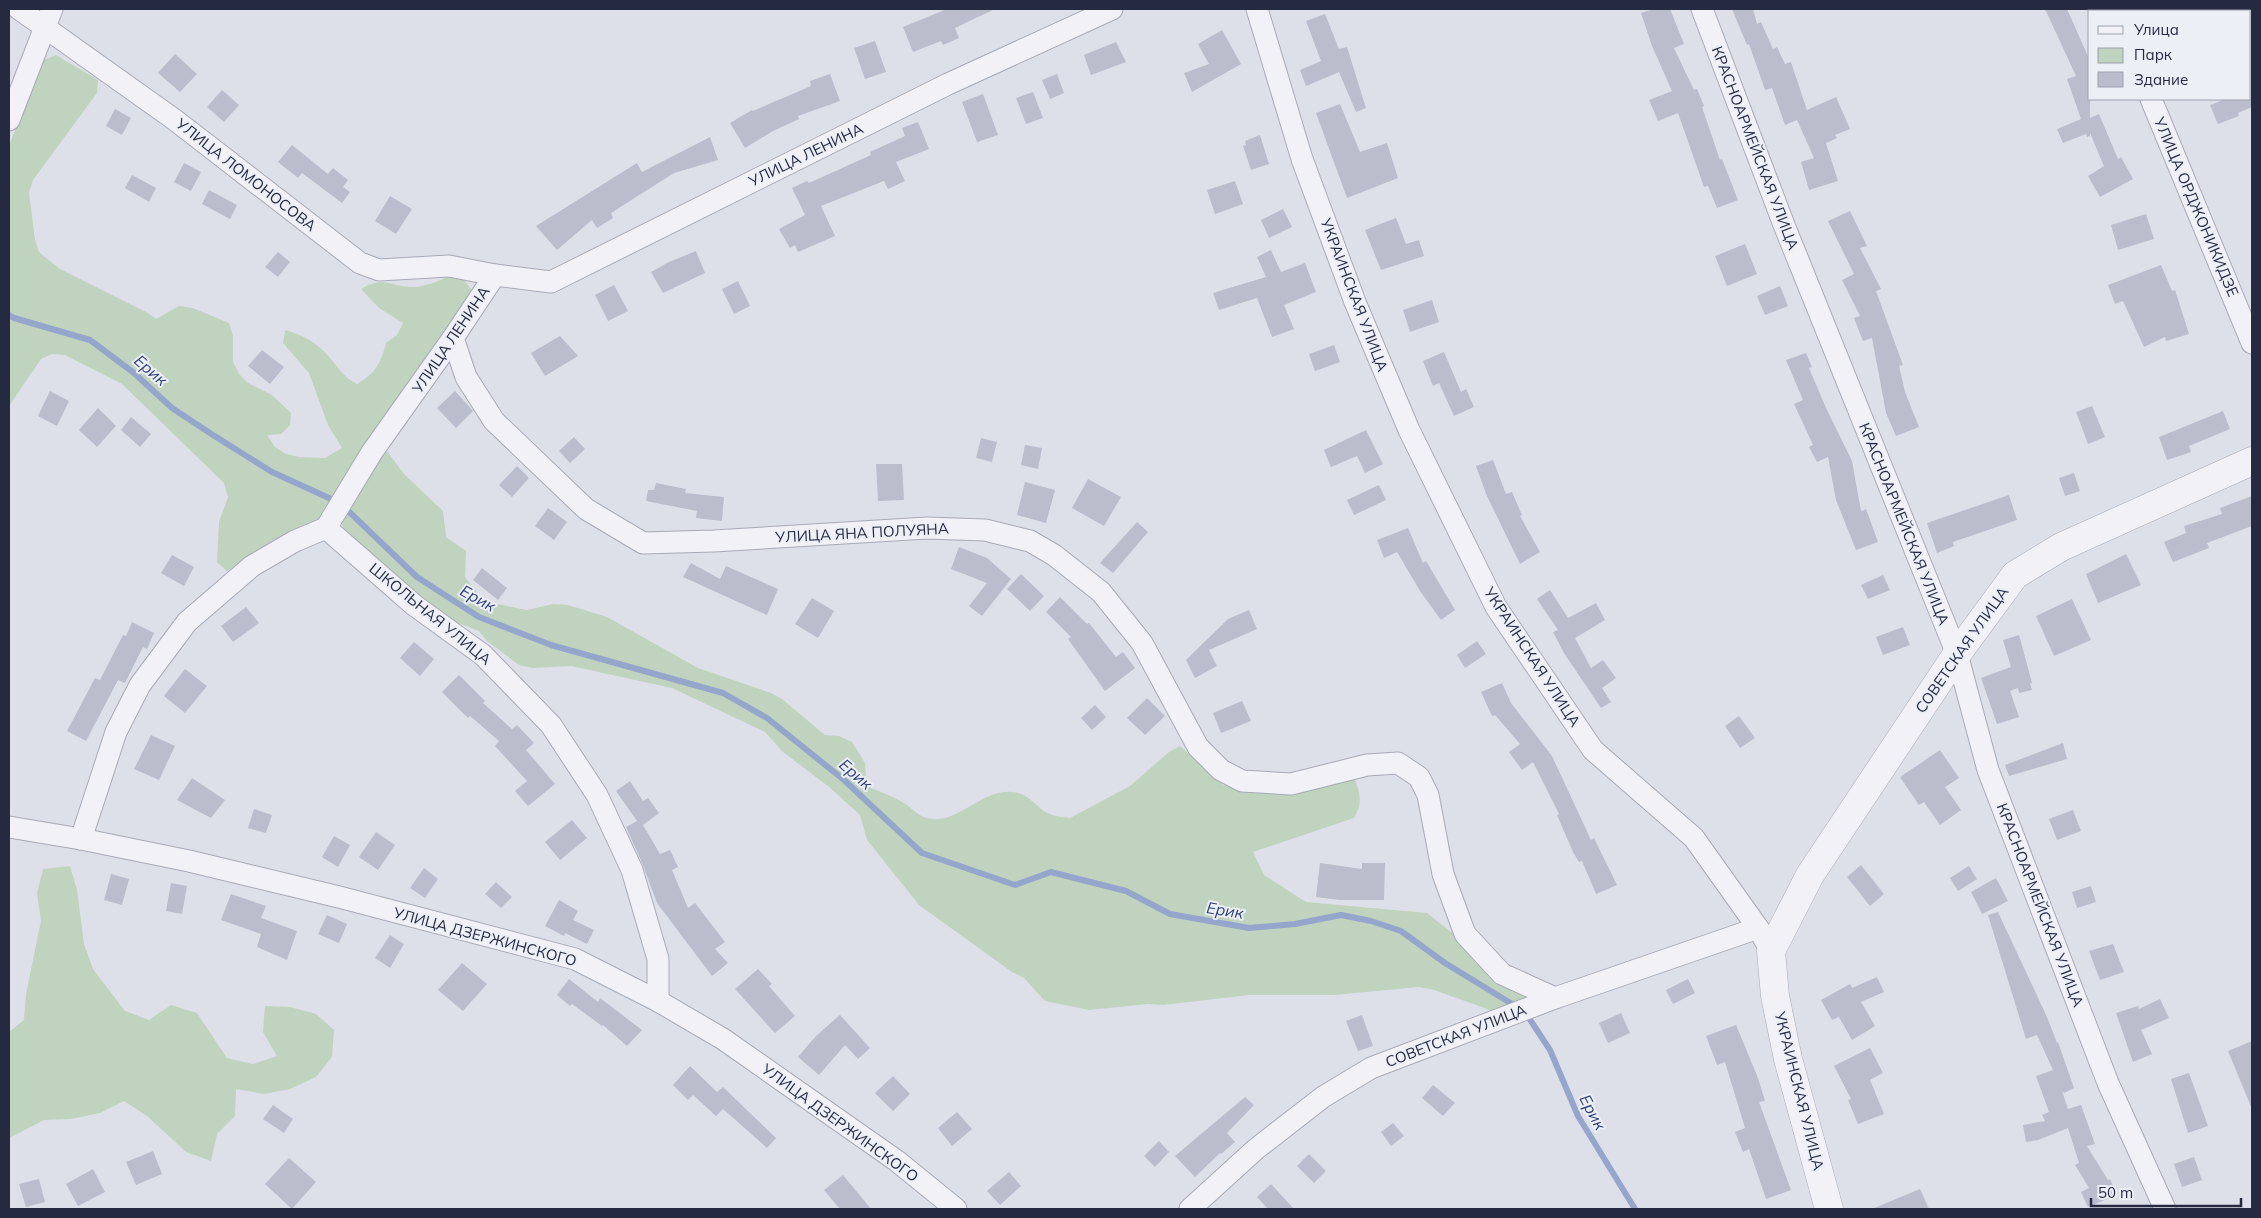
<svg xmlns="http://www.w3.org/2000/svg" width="2261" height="1218" viewBox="0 0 2261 1218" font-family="Mulish,sans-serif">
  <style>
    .green { fill: #bfd3be }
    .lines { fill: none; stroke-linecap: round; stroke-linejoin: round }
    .stream { stroke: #95a5cc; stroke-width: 6 }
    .building { fill: #babdcc }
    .minor-casing { stroke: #a7a9b7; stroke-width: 23 }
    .tertiary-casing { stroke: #a7a9b7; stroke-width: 29 }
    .minor { stroke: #f1f1f7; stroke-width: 21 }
    .tertiary { stroke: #f1f1f7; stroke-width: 28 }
    .labels { text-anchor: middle; stroke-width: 4; stroke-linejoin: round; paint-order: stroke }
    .street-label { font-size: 15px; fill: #262a41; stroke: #edeff6 }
    .water-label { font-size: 16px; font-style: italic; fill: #2d3f78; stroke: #edeff6 }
  </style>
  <rect width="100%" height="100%" fill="#dee0e9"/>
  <g class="green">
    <path d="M56,55L98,80L97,93L33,180L29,193L35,240L39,252L60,269L146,312L156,319L179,306L193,308L229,323L233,336V362L239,374L248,383L272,395L291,413L290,425L281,434L267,435L275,447L286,454L299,457L325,458L342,448L328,425L309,373L283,343L285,330C301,334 318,343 329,357C339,368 343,377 357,384C375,374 381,363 386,343L397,335L403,323L379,308L361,289C384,275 391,287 414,287C427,286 440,281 451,275L464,280L471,289L468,301L326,521L266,547L227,571L217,562L219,522L228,497L224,483L122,384L65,355L52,354L41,359L9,406V146L42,61Z"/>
    <path d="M387,451L404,474L443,511L446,537L466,551L465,577L480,596L492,603L527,610L553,604L568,605L607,617L698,668L771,693L782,699L825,735L839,736L852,742L865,763L866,776L871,788C881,792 892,796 902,802C910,806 916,814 924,817C955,829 979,789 1012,792C1027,793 1033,803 1044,811C1051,816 1061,817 1070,818L1130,786L1169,752L1180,746L1223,785L1236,788L1342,776L1355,780C1361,795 1362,804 1354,818L1253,852L1264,875L1306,902L1427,913L1537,1000L1493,1011L1434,990L1419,987L1334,995H1249L1163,1005L1148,1004L1089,1010L1045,1001L1024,978L1012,972L919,905L867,840L860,815L829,787L783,752L765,732L672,688L571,666L532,668L519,665L487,641L479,631L453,621L348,541L342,524L358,485Z"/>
    <polygon points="70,866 77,890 84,944 93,969 125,1011 149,1020 171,1005 197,1013 227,1058 253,1064 277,1056 263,1032 265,1006 290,1007 316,1014 334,1030 332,1057 316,1077 290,1089 264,1094 236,1089 235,1116 217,1134 211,1161 186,1152 147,1116 124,1101 100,1113 71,1119 44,1120 9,1138 9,1032 24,1020 26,994 41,921 37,893 43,869"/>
  </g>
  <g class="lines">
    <g class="stream">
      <polyline points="9,315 14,318 90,340 134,373 172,408 213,435 272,472 340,503 417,577 479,617 551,645 723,693 767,718 844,780 922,853 1015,885 1051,872 1126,891 1170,914 1249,928 1295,924 1341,915 1371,921 1401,931 1445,963 1517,1007"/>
      <polyline points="1525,1012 1550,1050 1578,1116 1635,1209"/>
    </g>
  </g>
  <g class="building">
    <polygon points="947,9 995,9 955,28 959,38 943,45 941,41 913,52 903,27"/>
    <polygon points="1654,9 1670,9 1684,44 1674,48 1694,90 1697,89 1704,106 1702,107 1720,160 1722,159 1738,200 1717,208 1708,186 1704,187 1678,113 1658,121 1649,100 1672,91 1652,46 1641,13"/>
    <polygon points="1732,9 1753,9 1757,24 1761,22 1773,49 1777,47 1785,64 1791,62 1807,110 1836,97 1850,129 1835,135 1837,138 1826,143 1838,181 1809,190 1801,162 1814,158 1797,120 1785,125 1772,88 1765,90 1749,44 1747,45"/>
    <polygon points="2045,9 2067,9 2090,61 2090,118 2099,114 2118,159 2121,157 2133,179 2100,197 2088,176 2104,166 2090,133 2090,136 2087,137 2086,134 2063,143 2057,129 2081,119 2067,79 2076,76"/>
    <polygon points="1325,14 1339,49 1347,47 1366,108 1356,112 1339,72 1306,86 1300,70 1321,61 1306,21"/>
    <polygon points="1222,30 1241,64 1192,92 1184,73 1209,64 1198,44"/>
    <polygon points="875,41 886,72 865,79 854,48"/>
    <polygon points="1116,42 1126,62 1091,75 1084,55"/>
    <polygon points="175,54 197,74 180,92 158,73"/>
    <polygon points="830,74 840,101 798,116 799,119 773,131 745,148 730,123 752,110 753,111 811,86 810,81"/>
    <polygon points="1057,74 1064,93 1050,99 1042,80"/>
    <polygon points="222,90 239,105 224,122 207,107"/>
    <polygon points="1033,92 1043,118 1026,124 1016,98"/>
    <polygon points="983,94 998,135 977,142 962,102"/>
    <polygon points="2226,99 2252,99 2252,107 2238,113 2239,116 2218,124 2210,105"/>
    <polygon points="1340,104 1360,152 1387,143 1398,178 1347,198 1316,113"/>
    <polygon points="115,109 131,118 122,135 106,126"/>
    <polygon points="918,122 929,149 896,162 905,181 888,189 884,181 821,206 835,236 798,252 795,245 790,248 779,229 805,215 792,188 807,181 809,183 871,155 870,152 905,136 902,128"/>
    <polygon points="1260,135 1269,164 1251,170 1243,146 1246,145 1245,141"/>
    <polygon points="710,137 718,160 674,173 611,213 613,218 597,228 592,220 557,250 536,226 637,163 642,172"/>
    <polygon points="292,145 328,174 333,168 348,180 343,187 350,192 342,203 302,173 298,178 278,162"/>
    <polygon points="184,163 201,172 191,191 174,182"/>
    <polygon points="132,175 156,188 149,202 125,188"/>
    <polygon points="1235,181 1243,204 1215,214 1207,190"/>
    <polygon points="209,190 237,205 230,219 202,204"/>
    <polygon points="390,196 412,209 396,234 375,221"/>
    <polygon points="1283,209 1292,227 1269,238 1261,220"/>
    <polygon points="1850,211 1867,246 1860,248 1881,289 1876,291 1903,365 1899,366 1905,392 1919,427 1896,436 1886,413 1872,338 1863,341 1854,318 1860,316 1842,280 1854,274 1828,221"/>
    <polygon points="2146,214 2154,239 2118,250 2111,225"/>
    <polygon points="1396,218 1406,244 1419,240 1424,256 1381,270 1365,230"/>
    <polygon points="1745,244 1757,274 1727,286 1715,256"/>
    <polygon points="1271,250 1281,272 1305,263 1316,292 1284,305 1294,329 1272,337 1257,298 1219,310 1213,293 1266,277 1257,257"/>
    <polygon points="696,251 705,273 663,293 651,272 669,262"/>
    <polygon points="278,252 290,262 278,277 265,267"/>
    <polygon points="2161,265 2172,291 2175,290 2189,334 2166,341 2165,337 2144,347 2123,301 2115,304 2108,285"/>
    <polygon points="738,281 750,306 734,314 722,289"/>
    <polygon points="614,285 628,311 608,321 595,295"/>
    <polygon points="1780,286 1788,306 1765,315 1757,296"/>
    <polygon points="1432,300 1439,322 1410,332 1403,310"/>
    <polygon points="560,336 578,356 545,376 531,353"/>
    <polygon points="1334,345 1340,362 1315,371 1309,354"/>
    <polygon points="262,350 284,367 270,384 248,366"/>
    <polygon points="1444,352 1461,392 1466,389 1474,407 1454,416 1439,383 1433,386 1423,361"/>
    <polygon points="1806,353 1812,367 1809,368 1827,410 1852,461 1861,511 1866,509 1878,542 1856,550 1836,500 1828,457 1817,462 1809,447 1813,445 1794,404 1803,400 1786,360"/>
    <polygon points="50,391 69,401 57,426 38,416"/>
    <polygon points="455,391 473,411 456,428 437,408"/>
    <polygon points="2092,406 2105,437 2088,444 2076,412"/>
    <polygon points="98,408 116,426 97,447 79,430"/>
    <polygon points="2223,411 2230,429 2189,446 2191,452 2167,460 2159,437"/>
    <polygon points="131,417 151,434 140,447 121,430"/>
    <polygon points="1366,430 1383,464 1365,473 1357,456 1331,467 1324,450"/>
    <polygon points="574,437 585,449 570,463 559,451"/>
    <polygon points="981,438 997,442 992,462 976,458"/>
    <polygon points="1025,445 1042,448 1038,469 1021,465"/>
    <polygon points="1493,460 1506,494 1512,492 1522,515 1520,516 1540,552 1520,564 1486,494 1476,466"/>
    <polygon points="876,464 902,464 904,500 878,501"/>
    <polygon points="517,466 529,478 512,497 499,485"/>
    <polygon points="2074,473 2080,491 2065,496 2059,478"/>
    <polygon points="1088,479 1121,497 1104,526 1072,508"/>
    <polygon points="1025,482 1055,490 1046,523 1017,515"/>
    <polygon points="656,483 686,489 685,493 724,497 722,521 696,518 697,511 646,501 648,490 654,490"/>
    <polygon points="1379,485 1386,500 1354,515 1347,500"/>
    <polygon points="2009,495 2017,520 1953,542 1954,546 1937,553 1927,523"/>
    <polygon points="2252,496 2252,526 2207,543 2209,548 2173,562 2164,542 2186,533 2184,526 2222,514 2220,508"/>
    <polygon points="548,508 567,522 554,540 535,526"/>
    <polygon points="1137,522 1148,532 1113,573 1100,563"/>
    <polygon points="1408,528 1423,563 1426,561 1455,610 1441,620 1420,591 1397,552 1384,558 1377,540"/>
    <polygon points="959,547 987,558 1011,579 982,616 969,606 987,583 951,569"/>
    <polygon points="2126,554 2141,585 2098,603 2086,574"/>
    <polygon points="172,555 194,567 184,586 161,573"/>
    <polygon points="691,563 720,579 726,566 778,589 767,615 683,577"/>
    <polygon points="482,568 507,588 498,600 473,580"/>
    <polygon points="1021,574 1044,596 1030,611 1007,589"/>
    <polygon points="1883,575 1890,590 1868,599 1861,585"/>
    <polygon points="1550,590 1568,618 1596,603 1605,620 1575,638 1591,668 1603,660 1616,678 1602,688 1611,702 1601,708 1564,653 1553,632 1558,630 1537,599"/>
    <polygon points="1060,597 1087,624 1089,623 1116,657 1123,652 1135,668 1105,691 1068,639 1071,637 1046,612"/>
    <polygon points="812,598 834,611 818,638 795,624"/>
    <polygon points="2072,599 2091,640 2054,656 2036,616"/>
    <polygon points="246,607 259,623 233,642 221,626"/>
    <polygon points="1249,610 1257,629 1209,650 1217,666 1195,678 1186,660 1228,619"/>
    <polygon points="132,622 154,633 147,649 143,647 125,683 118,680 86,741 67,731 95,678 100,680 123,635 126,636"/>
    <polygon points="1903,627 1910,645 1883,655 1876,637"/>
    <polygon points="2019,635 2032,683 2030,683 2032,690 2019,693 2018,688 2010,691 2019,717 1997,724 1981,678 2011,667 2003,640"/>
    <polygon points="1477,641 1486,654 1465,668 1457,655"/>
    <polygon points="414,642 434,659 420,676 400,658"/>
    <polygon points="185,669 207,686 185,713 164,696"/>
    <polygon points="459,675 485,701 483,703 512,729 517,725 534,743 526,750 555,784 528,806 515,791 527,781 495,746 499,741 470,716 468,718 442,692"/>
    <polygon points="1502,683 1511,703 1552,756 1591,840 1594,838 1617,885 1596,894 1582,861 1579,862 1573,852 1557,815 1559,814 1533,762 1522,770 1509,752 1520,744 1495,715 1492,716 1481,692"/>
    <polygon points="1147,698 1165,716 1145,735 1127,718"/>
    <polygon points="1242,701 1251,721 1221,733 1213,713"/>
    <polygon points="1095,705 1106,717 1092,730 1081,718"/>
    <polygon points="1739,716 1755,738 1740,748 1725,726"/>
    <polygon points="151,735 175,746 159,780 134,769"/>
    <polygon points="2063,743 2067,759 2009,776 2005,765"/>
    <polygon points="1940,750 1959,778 1945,787 1961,810 1940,825 1924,802 1919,805 1900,777"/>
    <polygon points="192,778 225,800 211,818 177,800"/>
    <polygon points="630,781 643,801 648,798 659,813 643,825 660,854 670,850 678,867 672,870 688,908 695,903 725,942 715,949 728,963 712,976 657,903 643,865 626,827 637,821 616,791"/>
    <polygon points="254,809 272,815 266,833 248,828"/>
    <polygon points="2073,810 2081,831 2057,840 2049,819"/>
    <polygon points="572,820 587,838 560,860 545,842"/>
    <polygon points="376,832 395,845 378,870 359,857"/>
    <polygon points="334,836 350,845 338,867 322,857"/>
    <polygon points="1320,863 1362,869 1362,863 1385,863 1384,900 1339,900 1316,897"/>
    <polygon points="1861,865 1884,894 1870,906 1847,877"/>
    <polygon points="1969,866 1977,879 1958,891 1950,878"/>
    <polygon points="424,868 438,879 425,898 410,888"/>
    <polygon points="111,874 129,879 122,905 104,900"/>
    <polygon points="1996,878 2008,901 1982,914 1971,892"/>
    <polygon points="496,882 512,897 501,908 485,894"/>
    <polygon points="171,883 187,886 182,914 166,911"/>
    <polygon points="2091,886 2096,902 2077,908 2072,892"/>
    <polygon points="231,894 266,906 261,918 297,931 287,960 257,947 261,934 221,920"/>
    <polygon points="559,900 578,911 573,920 594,930 587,944 565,933 564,936 545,926"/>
    <polygon points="1998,912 2047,1017 2057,1043 2058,1042 2074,1088 2064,1093 2062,1091 2068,1109 2081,1105 2095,1144 2087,1146 2108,1180 2110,1179 2117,1195 2088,1207 2081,1192 2089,1188 2075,1165 2079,1163 2068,1128 2038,1140 2026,1142 2023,1125 2045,1121 2042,1115 2049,1112 2036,1076 2053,1070 2037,1035 2026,1039 1988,915"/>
    <polygon points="327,915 347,924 339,943 318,934"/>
    <polygon points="390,935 404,944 390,968 375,958"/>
    <polygon points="2113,944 2124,972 2100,980 2089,951"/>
    <polygon points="462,963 487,984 463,1011 438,990"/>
    <polygon points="758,969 772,984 769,986 795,1016 775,1033 735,989"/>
    <polygon points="1877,977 1884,992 1861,1002 1875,1026 1852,1040 1839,1017 1832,1020 1821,1000 1850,984 1852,988"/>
    <polygon points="569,979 598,1002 600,998 642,1030 627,1046 603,1025 602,1026 572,1004 570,1006 557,995"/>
    <polygon points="1688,979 1695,993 1673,1004 1666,990"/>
    <polygon points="2160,999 2169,1018 2141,1030 2152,1054 2133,1062 2116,1013 2138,1006 2139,1009"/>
    <polygon points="1621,1013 1630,1033 1608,1043 1599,1023"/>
    <polygon points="840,1015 870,1048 858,1059 845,1045 819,1075 798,1057 816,1036"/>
    <polygon points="1362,1015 1373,1046 1358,1051 1346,1021"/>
    <polygon points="1736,1025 1758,1078 1765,1101 1759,1102 1791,1190 1766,1199 1749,1149 1743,1152 1735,1132 1745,1128 1725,1062 1717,1065 1706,1036"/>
    <polygon points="2252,1041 2252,1109 2228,1051"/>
    <polygon points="1870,1048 1883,1073 1870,1080 1884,1114 1858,1124 1848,1100 1851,1099 1834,1066"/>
    <polygon points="690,1066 717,1092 723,1087 776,1138 767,1148 723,1109 716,1116 693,1095 688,1100 673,1085"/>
    <polygon points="2189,1073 2208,1126 2188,1133 2171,1079"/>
    <polygon points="893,1076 910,1094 893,1111 875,1093"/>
    <polygon points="1433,1085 1455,1103 1443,1116 1422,1098"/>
    <polygon points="1245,1097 1254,1105 1227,1133 1235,1142 1221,1154 1220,1153 1195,1177 1175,1156"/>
    <polygon points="273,1105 293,1119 284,1133 263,1119"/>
    <polygon points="957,1112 972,1129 952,1146 938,1128"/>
    <polygon points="1393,1123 1404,1136 1391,1146 1381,1132"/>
    <polygon points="1159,1141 1169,1152 1155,1167 1144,1156"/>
    <polygon points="153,1151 162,1174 136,1185 126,1162"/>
    <polygon points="1309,1154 1326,1171 1314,1183 1297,1166"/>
    <polygon points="2194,1157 2202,1180 2182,1187 2174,1164"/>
    <polygon points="289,1158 316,1182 292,1209 265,1184"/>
    <polygon points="93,1169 105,1192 78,1206 66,1184"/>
    <polygon points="1009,1172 1021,1186 1000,1205 987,1191"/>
    <polygon points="843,1175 871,1209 840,1209 824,1190"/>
    <polygon points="39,1179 45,1202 26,1207 19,1184"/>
    <polygon points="1271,1184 1294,1209 1268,1209 1257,1197"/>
    <polygon points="1920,1189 1929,1209 1872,1209"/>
  </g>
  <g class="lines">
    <defs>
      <g id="minor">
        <polyline points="19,9 175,120 360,263 379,270 449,266 495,275 551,282 948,84 1112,9"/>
        <polyline points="1257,9 1302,159 1355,302 1409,430 1496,607 1593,750 1694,838 1758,928 1771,951"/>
        <polyline points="1702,9 1784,225 1957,654 1988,770 2108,1083 2165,1209"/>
        <polyline points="2113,9 2114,11"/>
        <polyline points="2151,99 2252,343"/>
        <polyline points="9,120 52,9"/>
        <polyline points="453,338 466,377 494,421 586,509 643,543 714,541 927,528 985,530 1030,541 1054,555 1101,592 1142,643 1198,747 1221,770 1242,781 1291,784 1367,765 1398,763 1419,777 1428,795 1443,874 1465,934 1502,974 1555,998"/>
        <polyline points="326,528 414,605 483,655 551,725 597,795 632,870 658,959 658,1001"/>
        <polyline points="9,827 81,839 189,861 339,897 575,959 658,1001 723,1039 897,1161 956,1209"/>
        <polyline points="81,839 116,732 140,685 187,622 252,566 295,541 326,528 372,452 453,338 495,275"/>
        <polyline points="1190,1209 1256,1149 1323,1097 1371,1068 1555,998 1758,928"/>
      </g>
      <polyline id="tertiary" points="1829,1209 1788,1059 1775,996 1771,951 1810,875 1957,654 2015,575 2061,547 2252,461"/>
    </defs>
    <use href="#minor" class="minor-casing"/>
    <use href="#tertiary" class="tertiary-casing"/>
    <use href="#minor" class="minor"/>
    <use href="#tertiary" class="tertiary"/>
  </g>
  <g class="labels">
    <g class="street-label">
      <text transform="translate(1755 148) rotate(69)" y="5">КРАСНОАРМЕЙСКАЯ УЛИЦА</text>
      <text transform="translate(806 155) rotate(-26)" y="5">УЛИЦА ЛЕНИНА</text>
      <text transform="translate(246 175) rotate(38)" y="5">УЛИЦА ЛОМОНОСОВА</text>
      <text transform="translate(2196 207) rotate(67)" y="5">УЛИЦА ОРДЖОНИКИДЗЕ</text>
      <text transform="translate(1354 295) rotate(69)" y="5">УКРАИНСКАЯ УЛИЦА</text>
      <text transform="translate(451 340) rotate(-56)" y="5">УЛИЦА ЛЕНИНА</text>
      <text transform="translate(1904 524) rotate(68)" y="5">КРАСНОАРМЕЙСКАЯ УЛИЦА</text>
      <text transform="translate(862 533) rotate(-3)" y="5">УЛИЦА ЯНА ПОЛУЯНА</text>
      <text transform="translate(430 614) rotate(39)" y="5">ШКОЛЬНАЯ УЛИЦА</text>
      <text transform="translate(1962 650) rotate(-55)" y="5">СОВЕТСКАЯ УЛИЦА</text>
      <text transform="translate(1532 657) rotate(57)" y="5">УКРАИНСКАЯ УЛИЦА</text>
      <text transform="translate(2040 905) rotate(69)" y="5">КРАСНОАРМЕЙСКАЯ УЛИЦА</text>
      <text transform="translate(485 937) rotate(15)" y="5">УЛИЦА ДЗЕРЖИНСКОГО</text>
      <text transform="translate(1456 1036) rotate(-21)" y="5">СОВЕТСКАЯ УЛИЦА</text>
      <text transform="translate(1799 1091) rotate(76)" y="5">УКРАИНСКАЯ УЛИЦА</text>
      <text transform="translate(840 1123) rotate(36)" y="5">УЛИЦА ДЗЕРЖИНСКОГО</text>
    </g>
    <g class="water-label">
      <text transform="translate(151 370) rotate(41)" y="6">Ерик</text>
      <text transform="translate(478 598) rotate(29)" y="6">Ерик</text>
      <text transform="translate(856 774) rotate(41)" y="6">Ерик</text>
      <text transform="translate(1225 910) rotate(9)" y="6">Ерик</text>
      <text transform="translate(1593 1112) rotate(62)" y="6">Ерик</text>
    </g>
  </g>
  <rect width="2261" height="1218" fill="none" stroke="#262a41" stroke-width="20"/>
  <rect x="2088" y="10" width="162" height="90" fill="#edeff6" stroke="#9da0ae"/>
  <rect x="2098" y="26" width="25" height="8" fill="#f1f1f7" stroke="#9da0ae"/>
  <text x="2134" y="35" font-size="15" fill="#262a41">Улица</text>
  <rect x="2098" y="48" width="25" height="15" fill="#bfd3be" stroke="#9da0ae"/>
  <text x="2134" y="60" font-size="15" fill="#262a41">Парк</text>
  <rect x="2098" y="72" width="25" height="15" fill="#babdcc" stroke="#9da0ae"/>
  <text x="2134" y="85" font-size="15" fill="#262a41">Здание</text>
  <path d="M2091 1198v8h150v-8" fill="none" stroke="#262a41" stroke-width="2.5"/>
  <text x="2098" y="1198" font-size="15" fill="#262a41" stroke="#edeff6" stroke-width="4" paint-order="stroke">50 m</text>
</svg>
